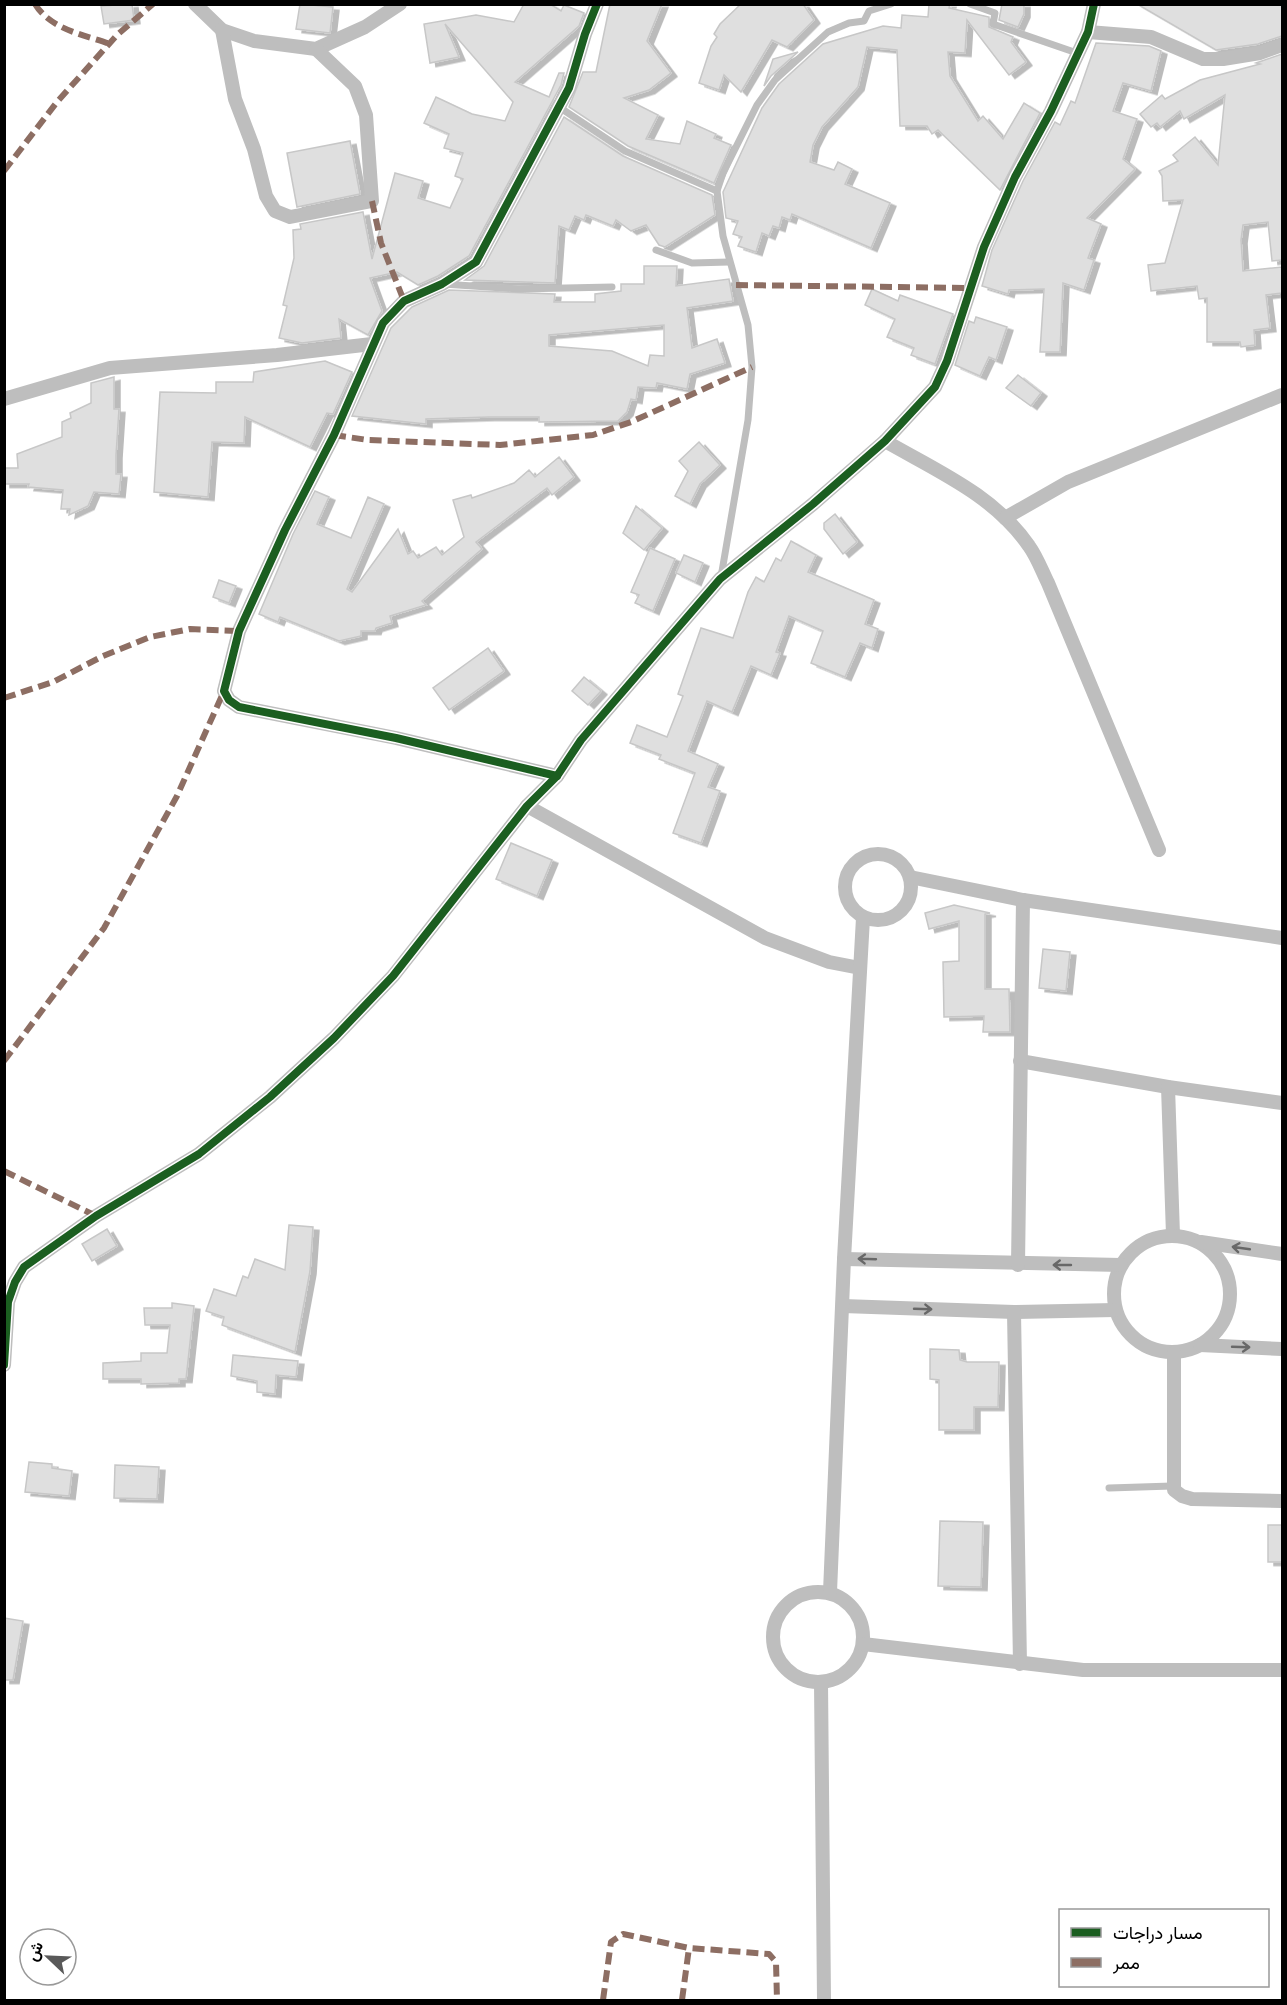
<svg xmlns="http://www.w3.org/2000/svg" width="1287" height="2005" viewBox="0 0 1287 2005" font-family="'PT Sans Narrow',Vazirmatn,sans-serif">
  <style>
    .building { fill: #dfdfdf; stroke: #c7c7c7; stroke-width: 1.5; fill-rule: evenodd; filter: url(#shadow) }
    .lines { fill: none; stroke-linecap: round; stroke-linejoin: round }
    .lane { stroke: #bebebe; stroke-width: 7 }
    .street { stroke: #bebebe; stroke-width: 14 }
    .quiet { stroke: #8d6e63; stroke-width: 6; stroke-dasharray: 12 6; stroke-linecap: butt }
    .cycleway-casing { stroke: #fff; stroke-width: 11 }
    .cycleway { stroke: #1b5e20; stroke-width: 8 }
    .oneway { stroke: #686868 }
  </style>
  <defs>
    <filter id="shadow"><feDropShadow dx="6" dy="3.5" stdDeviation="0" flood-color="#0004"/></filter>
  </defs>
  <rect width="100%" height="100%" fill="#fff"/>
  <g class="building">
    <polygon points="132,4 134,20 104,24 101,6"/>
    <polygon points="300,4 333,7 330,33 296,29"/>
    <polygon points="524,4 550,4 561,11 564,5 584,13 579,26 515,82 549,97 559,73 564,73 561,85 469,256 438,276 418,285 397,272 370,278 382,311 368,335 339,319 341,338 302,343 279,338 287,306 283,305 294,258 293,230 301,229 300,224 363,212 372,259 395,173 423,181 418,198 450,208 463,179 455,176 463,153 444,148 449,134 424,123 436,97 472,114 505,121 513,102 445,24 459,57 430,63 424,24 476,15 514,22"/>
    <polygon points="610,4 662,4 647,41 671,73 649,90 624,98 658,115 646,139 680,144 687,121 716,134 714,138 731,145 714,183 628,146 569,107 583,72 596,72"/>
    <polygon points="741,4 803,4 814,20 787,47 772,40 741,92 724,75 719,90 699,83 711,46 717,37 714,34 720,24"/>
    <polygon points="929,4 950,4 949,8 989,17 989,27 1013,37 1011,42 1026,62 1009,75 967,20 965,53 948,52 950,76 978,121 983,116 1003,139 1024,103 1040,113 1000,190 938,130 932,134 927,126 900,126 897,50 867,47 858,87 822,127 813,145 810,162 834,170 838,162 852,169 845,184 890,203 871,248 792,214 790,220 782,217 779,228 773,226 769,236 762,233 756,252 738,246 742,237 733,234 738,221 726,218 723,192 762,108 779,84 823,44 883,26 901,28 902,15 928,17"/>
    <polygon points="1002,4 1024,4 1024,14 1018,27 999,20"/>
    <polygon points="1137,4 1282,4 1282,36 1258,44 1216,50"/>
    <polygon points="1096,43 1149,46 1161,51 1151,91 1123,83 1113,111 1137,119 1123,159 1135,169 1087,218 1101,224 1088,258 1094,260 1084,290 1063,283 1060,352 1040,352 1044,289 1009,290 1008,294 982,286 992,250 1023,181 1055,122 1060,125 1071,101 1075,103"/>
    <polygon points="798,52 771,76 764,86 773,59"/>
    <polygon points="1282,54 1282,260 1272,261 1268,222 1243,225 1241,240 1243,271 1282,267 1282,293 1266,295 1270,328 1254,330 1255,345 1241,347 1240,342 1207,342 1207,298 1199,299 1197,286 1151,291 1148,265 1165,263 1183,200 1163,201 1162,176 1159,171 1178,161 1173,155 1195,137 1218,165 1225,95 1184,119 1180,111 1160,127 1157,123 1151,127 1140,114 1162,95 1165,99 1200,80 1260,64 1256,63"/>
    <polygon points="564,117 623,156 712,195 715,215 665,247 659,245 646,225 631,231 616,220 613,226 586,215 584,220 575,216 569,230 559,226 555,283 465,280 484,266"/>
    <polygon points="350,141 360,194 297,207 287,153"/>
    <path d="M644,266H677L676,286L729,279L733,301L687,308L692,348L717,339L725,363L690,374L687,389L657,383L656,388L638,387L636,400L631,399L627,412L618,421L539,422V417H489L426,419V424L352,416L391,328L412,307L449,290L555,294L554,302H595V294L621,291V284H644ZM664,325V356L650,355L648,366L612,351L549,346V335Z"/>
    <polygon points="872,289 898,301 900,295 953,314 935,364 911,355 914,348 887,337 895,319 865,305"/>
    <polygon points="976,317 1007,327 996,360 989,357 980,376 955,365 969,321 974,323"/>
    <polygon points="325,361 352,372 333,414 327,413 310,447 245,417 244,443 212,442 208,497 154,492 160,392 216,393 216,382 253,382 254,372"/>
    <polygon points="1018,375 1041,393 1031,406 1006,388"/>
    <polygon points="114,377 114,409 119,409 116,455 116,474 121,474 119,494 94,492 88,506 69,515 70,509 61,509 63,490 28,487 29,484 4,484 4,468 18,468 17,454 62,437 62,422 71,418 70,413 91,403 91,383"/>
    <polygon points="699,442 720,465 700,484 690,504 675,496 688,471 679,461"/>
    <polygon points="559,457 574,477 552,495 547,488 476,542 482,549 422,601 426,605 390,616 392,623 376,628 375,631 361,631 361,636 339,641 280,617 278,622 259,614 293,534 315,491 329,497 317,524 351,538 368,497 384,504 347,589 352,592 398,529 408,554 413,551 418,558 436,547 442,555 464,537 453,500 471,495 472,498 514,483 529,470 535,477"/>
    <polygon points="636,506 662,528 644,550 623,533"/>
    <polygon points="835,514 857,542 843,554 824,529 824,523"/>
    <polygon points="791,541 816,555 808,572 874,600 865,624 878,629 872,648 860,643 845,677 811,663 823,631 789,616 776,652 780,653 771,675 751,666 732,712 707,701 688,751 718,764 708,787 720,791 701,843 673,833 695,773 659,759 661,755 630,743 637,725 667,737 683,696 678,694 701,628 733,638 748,592 756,577 764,582 776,558 781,561"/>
    <polygon points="650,548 675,559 653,611 635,603 639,595 631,592"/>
    <polygon points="684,555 703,563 695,582 676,573"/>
    <polygon points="219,580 236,586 229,603 213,597"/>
    <polygon points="488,648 504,671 449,710 433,688"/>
    <polygon points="584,677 601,691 588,705 572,691"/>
    <polygon points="511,843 552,860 537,896 496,879"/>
    <polygon points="954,905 990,913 985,914 985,989 1009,989 1010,1032 983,1032 984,1016 944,1017 943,962 959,961 959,921 929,929 925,913"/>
    <polygon points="1043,949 1070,952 1066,991 1039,988"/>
    <polygon points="289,1225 313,1227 310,1271 295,1352 222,1325 224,1317 206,1311 214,1289 236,1296 243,1276 248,1278 255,1259 285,1270"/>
    <polygon points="107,1229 117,1246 92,1261 82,1244"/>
    <polygon points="172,1303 194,1306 186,1379 179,1379 179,1383 141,1384 141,1379 103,1379 103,1363 141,1361 141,1353 167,1353 170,1325 145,1325 144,1308 172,1308"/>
    <polygon points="930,1349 959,1350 960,1360 967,1362 999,1362 998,1407 974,1407 974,1430 939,1430 939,1380 930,1379"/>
    <polygon points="233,1355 298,1361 296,1377 276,1375 275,1394 257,1392 257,1381 231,1376"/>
    <polygon points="29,1462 52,1464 52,1468 72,1471 69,1496 25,1492"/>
    <polygon points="115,1465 159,1467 157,1499 114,1498"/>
    <polygon points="940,1521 983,1522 981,1587 938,1586"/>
    <rect x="1268" y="1525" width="14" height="37"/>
    <polygon points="4,1618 23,1621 13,1680 4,1680"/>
  </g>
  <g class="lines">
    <g class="lane">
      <polyline points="970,4 995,13 993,24 1077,53"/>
      <polyline points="559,107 625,151 717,191"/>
      <polyline points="656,250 692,263 729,262"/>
      <polyline points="443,284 519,289 612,287"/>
      <polyline points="721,577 748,420 752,367 748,325 723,236 717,191 723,173 757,105 775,80 828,32 849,23 864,21 869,11 891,4"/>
      <polyline points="1109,1488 1172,1486"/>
    </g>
    <g class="street">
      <polyline points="195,4 222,30 254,41 316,49 365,27 400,4"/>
      <polyline points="222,30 235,99 254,149 266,196 275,211 290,217 372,201 366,115 355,86 316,49"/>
      <polyline points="1088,32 1151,37 1203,59 1223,59 1260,53 1282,45"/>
      <polyline points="4,399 110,368 277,355 372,344"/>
      <path d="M885,441C937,471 994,495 1029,546C1037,557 1042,571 1048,583L1159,850"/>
      <polyline points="1005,518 1068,482 1282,395"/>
      <polyline points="557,776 396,738 239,707 229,700 224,691 239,631 285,530 334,435 383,323 404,301 442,284 476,262 569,88 585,34 597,4"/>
      <polyline points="527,806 765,938 829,962 860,968"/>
      <circle cx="878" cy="887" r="33"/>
      <polyline points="910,877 1023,900 1282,938"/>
      <polyline points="1020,1061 1168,1087 1282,1103"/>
      <polyline points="1168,1087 1173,1235"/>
      <circle cx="1172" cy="1294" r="58"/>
      <polyline points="1201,1242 1282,1254"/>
      <polyline points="844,1259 1121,1265"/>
      <polyline points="1018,1265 1023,900"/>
      <polyline points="843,1306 1014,1312 1115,1310"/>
      <polyline points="1014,1312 1020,1664"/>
      <polyline points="1200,1345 1282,1349"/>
      <polyline points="1174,1353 1174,1490 1182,1496 1192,1499 1282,1501"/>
      <polyline points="4,1365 8,1302 15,1282 24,1267 96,1216 199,1154 270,1097 334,1038 393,976 527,806 557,776 581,740 720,579 813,504 885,441 935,387 947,361 984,247 1015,177 1051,111 1088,32 1094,4"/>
      <circle cx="818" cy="1637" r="45"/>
      <polyline points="830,1592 844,1259 863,918"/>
      <polyline points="863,1644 1083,1670 1282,1670"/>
      <polyline points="821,1682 824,2000"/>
    </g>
    <g class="quiet">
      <path d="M35,4C50,29 84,35 110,44"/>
      <polyline points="4,171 57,102 117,35 153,4"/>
      <polyline points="372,201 381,243 404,301"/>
      <polyline points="736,285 971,288"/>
      <polyline points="334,435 368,440 500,445 593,435 631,422 752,367"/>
      <polyline points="4,698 53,682 103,656 150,637 190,629 239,631"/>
      <polyline points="4,1061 104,928 177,796 224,691"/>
      <polyline points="4,1171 96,1216"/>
      <polyline points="603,2000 611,1942 623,1934 689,1948 769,1954 776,1962 777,2000"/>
      <polyline points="682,2000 689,1948"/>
    </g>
    <defs>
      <g id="cycleway">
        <polyline points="557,776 396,738 239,707 229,700 224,691 239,631 285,530 334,435 383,323 404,301 442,284 476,262 569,88 585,34 597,4"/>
        <polyline points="4,1365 8,1302 15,1282 24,1267 96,1216 199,1154 270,1097 334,1038 393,976 527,806 557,776 581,740 720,579 813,504 885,441 935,387 947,361 984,247 1015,177 1051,111 1088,32 1094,4"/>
      </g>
    </defs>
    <use href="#cycleway" class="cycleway-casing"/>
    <use href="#cycleway" class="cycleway"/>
  </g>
  <defs><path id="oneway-shaft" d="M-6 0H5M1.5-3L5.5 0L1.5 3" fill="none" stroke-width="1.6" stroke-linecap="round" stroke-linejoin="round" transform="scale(1.5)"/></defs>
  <g class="oneway">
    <use href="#oneway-shaft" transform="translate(1241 1248) rotate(-172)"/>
    <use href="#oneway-shaft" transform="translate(867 1259) rotate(-178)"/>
    <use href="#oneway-shaft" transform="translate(1062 1265) rotate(-180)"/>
    <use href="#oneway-shaft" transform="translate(923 1309) rotate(2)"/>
    <use href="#oneway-shaft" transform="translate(1241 1347) rotate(2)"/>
  </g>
  <rect width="1287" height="2005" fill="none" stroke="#000000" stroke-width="12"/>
  <rect x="1059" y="1909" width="210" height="78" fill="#ffffff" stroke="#999999" stroke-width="1.5"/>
  <rect x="1071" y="1928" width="30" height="9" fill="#1b5e20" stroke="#999999" stroke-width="1.5"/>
  <text x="1113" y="1939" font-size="18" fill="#000000">مسار دراجات</text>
  <rect x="1071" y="1958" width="30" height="9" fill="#8d6e63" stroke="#999999" stroke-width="1.5"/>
  <text x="1113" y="1969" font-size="18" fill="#000000">ممر</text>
  <g transform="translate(48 1957) rotate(293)"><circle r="28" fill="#ffffff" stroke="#999999" stroke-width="1.5"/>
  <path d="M0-4.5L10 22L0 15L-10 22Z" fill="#595959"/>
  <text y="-9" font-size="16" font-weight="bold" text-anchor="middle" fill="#000000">ش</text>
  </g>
</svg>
